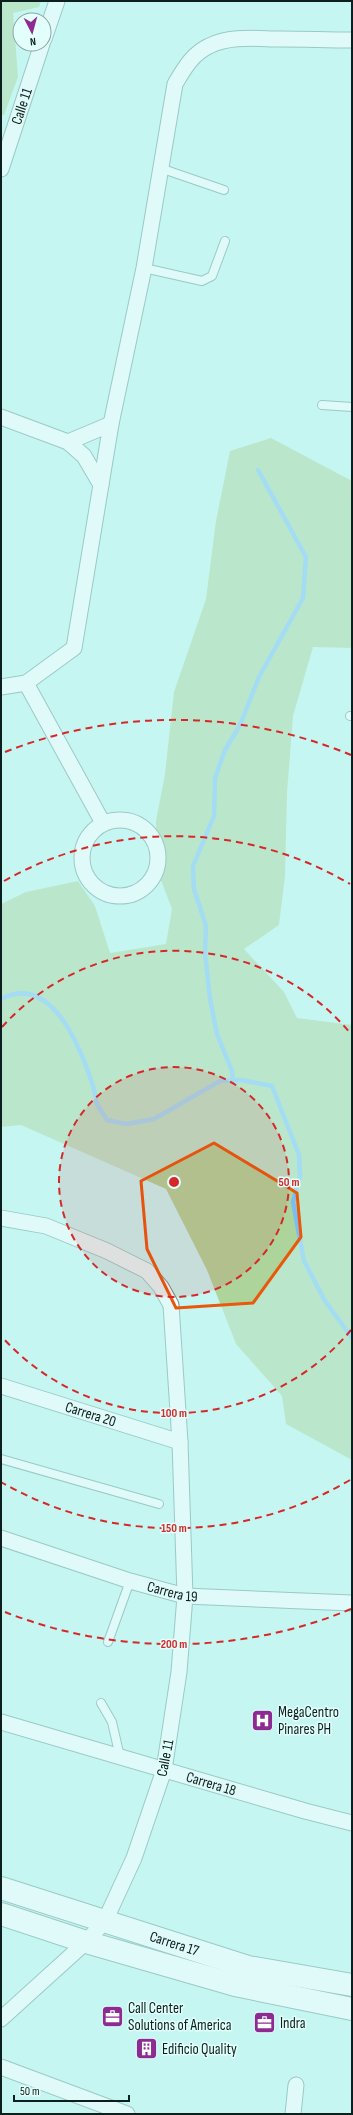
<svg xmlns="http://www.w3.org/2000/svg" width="353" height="2115" viewBox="0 0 353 2115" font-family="'Sofia Sans Condensed',sans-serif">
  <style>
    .green { fill: #add59b }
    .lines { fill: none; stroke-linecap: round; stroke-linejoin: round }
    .stream { stroke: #7bbdf3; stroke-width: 4.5 }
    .service-casing { stroke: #669491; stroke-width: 10 }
    .minor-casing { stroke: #669491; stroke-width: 17 }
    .secondary-casing { stroke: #669491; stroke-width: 24 }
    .service { stroke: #fff; stroke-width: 8 }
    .minor { stroke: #fff; stroke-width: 15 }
    .secondary { stroke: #fff; stroke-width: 22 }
    .marked { fill: none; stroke: #e8590c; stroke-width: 3; stroke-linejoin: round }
    .ring { fill: none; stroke: #d62828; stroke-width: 2; stroke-dasharray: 7 5 }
    .labels { text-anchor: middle; stroke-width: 3; stroke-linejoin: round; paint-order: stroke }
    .street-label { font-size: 15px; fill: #0c1f1e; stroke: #e2fffc }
    .poi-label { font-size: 15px; fill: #0c1f1e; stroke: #e2fffc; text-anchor: start }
    .centre { fill: #d62828; stroke: #e2fffc; stroke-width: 2 }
    .ring-label { font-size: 12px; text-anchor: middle; font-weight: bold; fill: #d62828; stroke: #e2fffc; stroke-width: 3; stroke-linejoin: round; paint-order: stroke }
  </style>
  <rect width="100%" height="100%" fill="#c5f6f2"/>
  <g class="green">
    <polygon points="1,1 41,1 39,7 13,13 18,77 4,115 1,115"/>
    <polygon points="271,438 352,481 352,648 313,647 293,716 287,793 285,876 279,925 244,949 284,992 297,1018 352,1025 352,1460 286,1424 282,1396 236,1344 207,1270 166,1189 21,1125 1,1127 1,904 26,892 78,881 95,906 110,953 166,944 172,909 157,870 156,821 165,774 174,692 206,599 216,521 230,451"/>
  </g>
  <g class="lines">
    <g class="stream">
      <path d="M1,999C52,972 81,1049 93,1086C95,1092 95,1098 97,1104C100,1109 104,1115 107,1120L126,1124L154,1119L220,1081L241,1080L272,1086L299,1155L300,1176L293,1202L304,1261L325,1301L352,1338"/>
      <polyline points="233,1080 232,1071 217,1034 210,999 205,953 206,926 194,889 193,866 214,816 215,778 225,750 240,725 259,677 303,598 306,557 258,470"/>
    </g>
    <defs>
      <g id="service">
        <polyline points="160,168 224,190"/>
        <polyline points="144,268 202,281 212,276 225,241"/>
        <polyline points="322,405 352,407"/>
        <polyline points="350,716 352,716"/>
        <polyline points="1,1459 159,1504"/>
        <polyline points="108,1642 130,1581"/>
        <polyline points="101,1703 112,1722 120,1757"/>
      </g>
      <g id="minor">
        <polyline points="44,39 57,1"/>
        <path id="s1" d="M1,169L42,44"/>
        <polyline points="1,417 68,442 84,456 101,485"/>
        <polyline points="68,442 111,424"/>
        <polyline points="26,683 103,823"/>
        <path d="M1,687L26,683L74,648L111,424L144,268L175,84C184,69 192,54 209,46C231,35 258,39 281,39C305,39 328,40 352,40"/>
        <circle cx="120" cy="858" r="38"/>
        <polyline points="1,1218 46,1226 107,1251 147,1271 161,1287 171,1305 180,1442 185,1596 179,1672 164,1770 134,1858 105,1921 86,1942 1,2019"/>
        <path id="s2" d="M1,1386L180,1442"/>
        <path id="s3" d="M1,1538L130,1581L185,1596L352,1603"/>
        <path id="s4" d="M1,1722L305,1811L352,1823"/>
        <polyline points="1,2067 127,2114"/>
        <polyline points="293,2114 296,2085"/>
      </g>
      <g id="secondary">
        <path id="s5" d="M1,1888L248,1967L352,1985"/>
        <polyline points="1,1914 86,1942 235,1985 352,2009"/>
      </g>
    </defs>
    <use href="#service" class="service-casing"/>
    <use href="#minor" class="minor-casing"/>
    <use href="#secondary" class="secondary-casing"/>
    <use href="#service" class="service"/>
    <use href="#minor" class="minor"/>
    <use href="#secondary" class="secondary"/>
  </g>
  <path d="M0 0H353V2115H0ZM214,1143L297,1193L301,1237L253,1303L176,1308L147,1249L141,1181Z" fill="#c5f6f2" fill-opacity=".55" fill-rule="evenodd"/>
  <path class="marked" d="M214,1143L297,1193L301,1237L253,1303L176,1308L147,1249L141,1181Z"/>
  <circle cx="174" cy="1182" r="115" fill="#d62828" fill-opacity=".12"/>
  <g class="ring">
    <circle cx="174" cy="1182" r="115"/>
    <path d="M351 1330A231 231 0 0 1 2 1337M2 1027A231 231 0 0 1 351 1034"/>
    <path d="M350 1480A346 346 0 0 1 1 1482M4 881A346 346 0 0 1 350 884"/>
    <path d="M351 1609A462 462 0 0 1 5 1612M5 752A462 462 0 0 1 351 755"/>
  </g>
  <defs>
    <symbol id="hospital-square" viewBox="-11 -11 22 22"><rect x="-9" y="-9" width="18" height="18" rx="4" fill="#8d2b92" stroke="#e2fffc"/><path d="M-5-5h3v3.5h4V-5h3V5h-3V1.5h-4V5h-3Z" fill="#fff"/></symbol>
    <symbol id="office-square" viewBox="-11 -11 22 22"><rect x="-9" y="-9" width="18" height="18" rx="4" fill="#8d2b92" stroke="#e2fffc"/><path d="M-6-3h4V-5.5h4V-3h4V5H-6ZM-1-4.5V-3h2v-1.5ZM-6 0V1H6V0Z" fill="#fff"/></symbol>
    <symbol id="building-square" viewBox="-11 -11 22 22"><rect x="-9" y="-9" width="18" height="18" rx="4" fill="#8d2b92" stroke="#e2fffc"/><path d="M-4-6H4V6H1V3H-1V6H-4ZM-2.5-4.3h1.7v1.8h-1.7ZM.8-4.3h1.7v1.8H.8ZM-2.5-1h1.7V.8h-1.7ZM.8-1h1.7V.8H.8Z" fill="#fff"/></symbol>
  </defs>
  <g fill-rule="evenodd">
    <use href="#hospital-square" x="250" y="1708" width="25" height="25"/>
    <use href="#office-square" x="100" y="2004" width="25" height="25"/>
    <use href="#office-square" x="252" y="2010" width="25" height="25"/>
    <use href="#building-square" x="134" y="2036" width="25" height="25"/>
  </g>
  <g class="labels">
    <g class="street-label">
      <text dy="5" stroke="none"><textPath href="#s1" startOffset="66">Calle 11</textPath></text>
      <text dy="5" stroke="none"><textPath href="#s2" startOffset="94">Carrera 20</textPath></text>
      <text dy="5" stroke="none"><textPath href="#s3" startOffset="180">Carrera 19</textPath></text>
      <text transform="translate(165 1758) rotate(-79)" y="5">Calle 11</text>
      <text dy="5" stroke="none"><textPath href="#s4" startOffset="219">Carrera 18</textPath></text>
      <text dy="5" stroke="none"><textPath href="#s5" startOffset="182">Carrera 17</textPath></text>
    </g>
    <g class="poi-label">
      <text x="278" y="1717">MegaCentro<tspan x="278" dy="17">Pinares PH</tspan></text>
      <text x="128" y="2013">Call Center<tspan x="128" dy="17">Solutions of America</tspan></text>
      <text x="280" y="2028">Indra</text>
      <text x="162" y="2054">Edificio Quality</text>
    </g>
  </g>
  <circle cx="174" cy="1182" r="6" class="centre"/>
  <g class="ring-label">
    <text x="289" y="1186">50 m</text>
    <text x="174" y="1417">100 m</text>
    <text x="174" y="1532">150 m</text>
    <text x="174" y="1648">200 m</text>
  </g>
  <rect width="353" height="2115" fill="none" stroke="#0c1f1e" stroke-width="4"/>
  <g transform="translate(32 32) rotate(174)"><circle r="19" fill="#e2fffc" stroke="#8ca5a3"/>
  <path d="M0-3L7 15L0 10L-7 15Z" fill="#8d2b92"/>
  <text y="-6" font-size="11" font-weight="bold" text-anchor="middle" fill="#0c1f1e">N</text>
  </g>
  <path d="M14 2095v6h115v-6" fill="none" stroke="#0c1f1e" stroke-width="2"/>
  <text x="20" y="2095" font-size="12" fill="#0c1f1e" stroke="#e2fffc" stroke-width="3" paint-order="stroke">50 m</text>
</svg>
